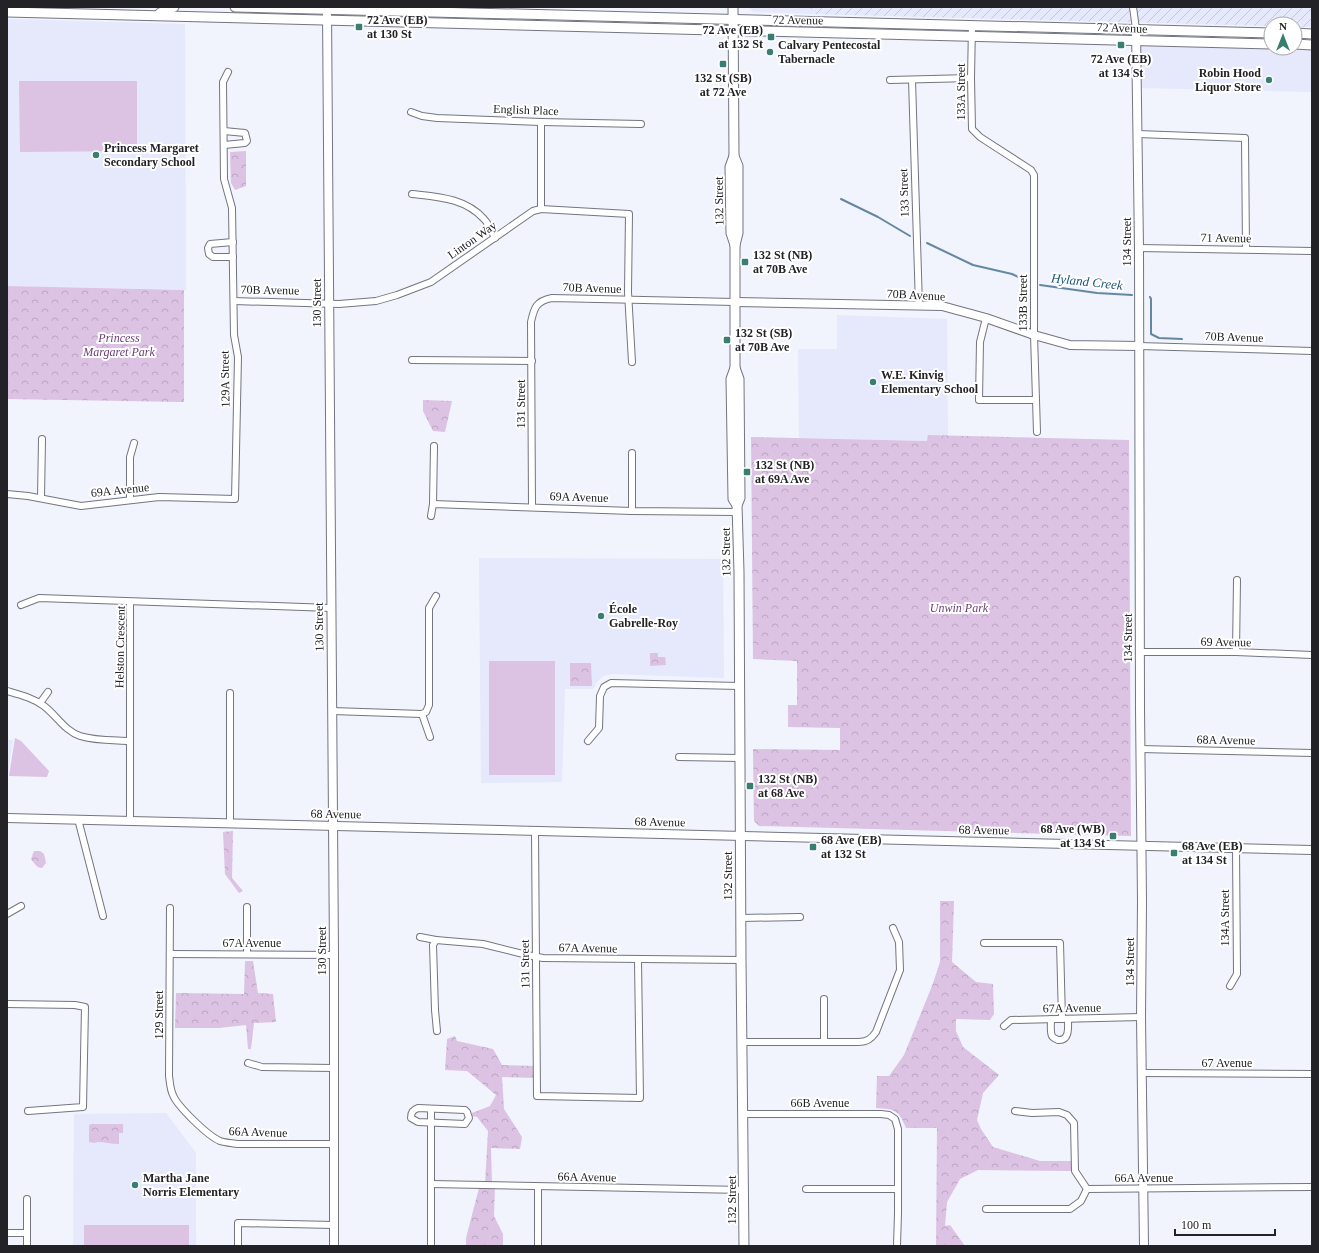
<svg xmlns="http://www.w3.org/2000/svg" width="1319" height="1253" viewBox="0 0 1319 1253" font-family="Georgia,serif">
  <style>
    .built { fill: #e6e8fc }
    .industrial { fill: url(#industrial-furrows) }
    .grass { fill: #dcc2e3 }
    .park { fill: url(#park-crowns) }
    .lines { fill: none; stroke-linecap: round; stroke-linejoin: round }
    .stream { stroke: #6488a2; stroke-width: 2 }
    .minor-casing { stroke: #737580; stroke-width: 8 }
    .tertiary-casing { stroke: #737580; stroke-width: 10 }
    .secondary-casing { stroke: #737580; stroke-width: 11 }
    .minor { stroke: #fff; stroke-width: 6 }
    .tertiary { stroke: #fff; stroke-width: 8 }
    .secondary { stroke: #fff; stroke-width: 9 }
    .poi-dot { fill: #3a7e72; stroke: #fff; stroke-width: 1.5 }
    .labels { text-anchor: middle; stroke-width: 4; stroke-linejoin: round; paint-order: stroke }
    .poi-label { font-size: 12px; font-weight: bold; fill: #222227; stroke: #fff; text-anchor: start }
    .street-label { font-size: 12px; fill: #222227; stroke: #fff }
    .park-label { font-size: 12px; font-style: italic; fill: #6b3e77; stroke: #fff }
    .water-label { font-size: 13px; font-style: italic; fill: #1c5578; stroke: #fff }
  </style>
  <defs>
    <pattern id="industrial-furrows" width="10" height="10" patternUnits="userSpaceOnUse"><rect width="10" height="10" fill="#e6e8fc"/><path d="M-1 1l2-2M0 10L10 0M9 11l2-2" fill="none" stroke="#c5c7d8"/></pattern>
    <pattern id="park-crowns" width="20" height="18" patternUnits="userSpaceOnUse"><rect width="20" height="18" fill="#dcc2e3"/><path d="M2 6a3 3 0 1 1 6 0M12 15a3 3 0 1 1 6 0" fill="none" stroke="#bca6c3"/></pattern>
  </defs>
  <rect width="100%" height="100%" fill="#f1f3fd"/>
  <g class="built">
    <polygon points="748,7 811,7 811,14 753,12"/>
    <polygon points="7,19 185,24 186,290 7,286"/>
    <polygon points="1138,42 1271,48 1312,47 1312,92 1141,88"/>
    <polygon points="837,315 947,319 948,436 928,435 928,441 799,438 798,349 837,349"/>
    <polygon points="479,558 723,559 724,678 613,674 603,676 598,681 593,689 565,689 562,782 481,783"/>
    <polygon points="7,740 13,740 7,781 7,809"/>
    <polygon points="166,1113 196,1153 196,1246 73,1246 74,1114"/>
  </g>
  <polygon class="industrial" points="811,7 1312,7 1312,27 1295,27 1295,24 1271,24 1271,26 811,14"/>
  <g class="grass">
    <polygon points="19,81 137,81 137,151 20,152"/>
    <rect x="489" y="661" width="66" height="114"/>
    <polygon points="15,738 21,741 49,771 47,777 9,776"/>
    <rect x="84" y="1225" width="105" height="21"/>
  </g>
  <g class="park">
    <polygon points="246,151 246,186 235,190 231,183 230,152"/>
    <polygon points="7,286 184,290 184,402 7,399"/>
    <polygon points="423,400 452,401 445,432 433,431 423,411"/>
    <polygon points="928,435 1129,440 1131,836 759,826 754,821 753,749 840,750 840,728 788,727 788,705 797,705 797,661 753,659 751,437 927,441"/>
    <polygon points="650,653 658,653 658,657 665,657 666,665 650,666"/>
    <polygon points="570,663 591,663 592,686 570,686"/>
    <polygon points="233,831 232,878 243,891 239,893 225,874 223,832"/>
    <path d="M34,851H40L44,854L46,863L42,868C37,868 34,863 31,859Z"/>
    <path d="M940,901H954L952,962L976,982L993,984L994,1014L990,1020L956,1019V1031L963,1047L999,1075L983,1093L977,1120L981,1129L993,1147L1040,1161H1071V1171L978,1170L960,1179L947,1202L945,1226L950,1225L965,1246H936L937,1128H906C899,1110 895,1109 876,1108L877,1076H889L904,1055L932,986L940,962Z"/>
    <polygon points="245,961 253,961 258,993 273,994 276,1022 254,1023 251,1049 248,1049 246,1025 219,1028 175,1028 176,993 244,994"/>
    <polygon points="455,1036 457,1041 493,1049 502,1065 537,1066 537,1078 502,1077 504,1109 522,1137 520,1149 491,1148 492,1185 495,1185 494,1216 503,1234 503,1246 466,1246 466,1238 480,1184 485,1184 488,1131 477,1117 472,1116 472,1113 490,1106 496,1095 467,1071 445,1070 447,1039"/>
    <path d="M91,1124H123V1133H119V1144C111,1144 105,1142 97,1142L95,1143L89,1142V1125Z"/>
  </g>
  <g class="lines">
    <g class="stream">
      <polyline points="841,199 878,217 910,236"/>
      <polyline points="927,243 973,265 1012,274 1027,281"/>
      <polyline points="1040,285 1097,293 1132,295"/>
      <polyline points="1150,297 1151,299 1151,334 1159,338 1182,339"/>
    </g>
    <defs>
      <g id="minor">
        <polyline points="1133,7 1136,29"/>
        <polyline points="972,25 971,78 972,129 980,137 1031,170 1034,175 1034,335 1037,432"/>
        <polyline points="890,80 971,78"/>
        <polyline points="912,80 919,306"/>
        <polyline points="411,112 422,116 437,118 541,122 641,124"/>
        <polyline points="224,131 245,133 247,141 245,143 224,145"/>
        <polyline points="1138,134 1245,138 1246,249"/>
        <path d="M412,194C438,197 465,198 484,219C489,224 492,232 495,238"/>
        <polyline points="541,209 541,122"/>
        <polyline points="233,242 210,244 208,248 209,254 213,257 233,257"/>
        <polyline points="1139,248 1312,251"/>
        <polyline points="234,301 339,304 376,301 397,295 431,282 533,211 541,209 629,214 628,292 632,362"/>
        <polyline points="986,318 980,342 979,400 1036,400"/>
        <polyline points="1139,346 1312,351"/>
        <polyline points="412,360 532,361"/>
        <polyline points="7,494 28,496 81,506 159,497 235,499 238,357 234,335 232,208 224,179 223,82 228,72"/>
        <polyline points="41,498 42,439"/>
        <polyline points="130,500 130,457 134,443"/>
        <polyline points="433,504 434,446"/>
        <path d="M532,506L531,322C534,308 536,301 552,298L735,302"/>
        <polyline points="632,511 632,453"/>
        <polyline points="431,516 433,504 632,511 737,512"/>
        <polyline points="130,602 130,821"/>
        <polyline points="21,605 39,598 331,608"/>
        <polyline points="1140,652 1236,652 1312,655"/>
        <polyline points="1236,652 1237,580"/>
        <path d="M7,691C21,695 33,698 44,706C57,716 65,731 80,736C96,741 114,740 130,741"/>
        <polyline points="230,693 230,823"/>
        <polyline points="40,703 48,692"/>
        <polyline points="332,711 422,714"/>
        <polyline points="430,737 422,714 426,712 429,705 429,608 436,596"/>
        <polyline points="588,741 599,728 600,696 604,687 611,683 739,686"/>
        <polyline points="1140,749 1312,753"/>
        <polyline points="679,757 740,758"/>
        <polyline points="78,819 103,916"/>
        <polyline points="535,831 537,1096 640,1098 638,960"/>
        <polyline points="247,907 247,954"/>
        <path d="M170,908L169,1076C170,1082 170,1089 173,1095C177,1106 208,1136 220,1141C226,1143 232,1143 238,1144H334"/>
        <polyline points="7,914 21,906"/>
        <polyline points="741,918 800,917"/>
        <polyline points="420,937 436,940"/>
        <polyline points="984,943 1060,943 1062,1019"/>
        <polyline points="170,954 334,955"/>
        <polyline points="1230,986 1237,974 1236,848"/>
        <polyline points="824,999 824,1042"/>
        <polyline points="7,1004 75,1005 85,1007 83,1107 28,1111"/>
        <path d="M1051,1019C1051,1024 1050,1032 1052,1036C1053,1038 1056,1039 1058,1040C1070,1041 1068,1027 1068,1019"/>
        <polyline points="1004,1026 1011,1020 1141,1017"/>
        <polyline points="437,1031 435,1010 433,945 436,940 483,944 527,955 543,958 741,960"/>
        <path d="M742,1042H858C867,1042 871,1039 876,1032L900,970L899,942L893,928"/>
        <polyline points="248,1063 262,1067 333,1068"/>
        <polyline points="1142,1073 1312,1074"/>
        <path d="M418,1108L465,1110L467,1112L469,1118L465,1124L418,1122L411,1118C411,1112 413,1110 418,1108Z"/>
        <polyline points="1015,1111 1032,1113 1059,1112 1067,1115 1074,1123 1075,1171 1087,1189"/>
        <polyline points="743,1114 881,1114 889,1115 895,1119 898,1129 898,1213 897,1246"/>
        <polyline points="431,1184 744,1190"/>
        <polyline points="806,1189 898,1189"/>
        <polyline points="1087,1189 1312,1187"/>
        <polyline points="27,1199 27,1246"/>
        <polyline points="986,1209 1070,1209 1081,1201 1087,1189"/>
        <polyline points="7,1233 27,1233"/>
        <polyline points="238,1246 238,1223 334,1225"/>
        <polyline points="431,1246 431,1109"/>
        <polyline points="538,1246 538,1187"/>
      </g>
      <g id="tertiary">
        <polyline points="327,10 334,955 334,1246"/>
        <polyline points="1136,29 1139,248 1140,709 1142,901 1141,1017 1144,1246"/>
        <polyline points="735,302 942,306 986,318 1034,335 1070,345 1139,346"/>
        <polyline points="7,818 1312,850"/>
      </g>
      <g id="secondary">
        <polyline points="235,7 1271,33"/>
        <polyline points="733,7 734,156 730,167 731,233 735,245"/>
        <polyline points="7,12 1271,44"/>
        <polyline points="160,13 174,7"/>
        <polyline points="1295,33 1312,34"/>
        <polyline points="1295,44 1312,45"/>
        <polyline points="734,156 738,166 738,233 735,245 735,368 731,379 733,499 737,505"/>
        <polyline points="735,368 739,379 740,498 737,505 739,572 741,960 744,1246"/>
      </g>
    </defs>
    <use href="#minor" class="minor-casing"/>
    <use href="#tertiary" class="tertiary-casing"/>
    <use href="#secondary" class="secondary-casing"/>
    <use href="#minor" class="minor"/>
    <use href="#tertiary" class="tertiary"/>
    <use href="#secondary" class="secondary"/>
  </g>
  <g class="poi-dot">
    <rect x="355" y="23" width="8" height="8" rx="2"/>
    <rect x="767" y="33" width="8" height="8" rx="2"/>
    <rect x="1117" y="41" width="8" height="8" rx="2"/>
    <circle cx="770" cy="52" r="4"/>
    <rect x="719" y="60" width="8" height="8" rx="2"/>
    <circle cx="1269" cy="80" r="4"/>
    <circle cx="96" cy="155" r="4"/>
    <rect x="741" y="258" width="8" height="8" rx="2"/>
    <rect x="723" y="336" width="8" height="8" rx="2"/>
    <circle cx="873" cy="382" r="4"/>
    <rect x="743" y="468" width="8" height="8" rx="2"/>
    <circle cx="601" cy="616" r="4"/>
    <rect x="746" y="782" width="8" height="8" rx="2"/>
    <rect x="1109" y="832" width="8" height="8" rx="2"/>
    <rect x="809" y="843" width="8" height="8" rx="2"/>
    <rect x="1170" y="849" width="8" height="8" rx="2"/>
    <circle cx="135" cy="1185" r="4"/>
  </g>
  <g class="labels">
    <g class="poi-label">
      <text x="367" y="24">72 Ave (EB)<tspan x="367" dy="14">at 130 St</tspan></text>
      <text x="763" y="34" text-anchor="end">72 Ave (EB)<tspan x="763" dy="14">at 132 St</tspan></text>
      <text x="778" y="49">Calvary Pentecostal<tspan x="778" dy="14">Tabernacle</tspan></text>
      <text x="1121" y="63" text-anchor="middle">72 Ave (EB)<tspan x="1121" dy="14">at 134 St</tspan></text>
      <text x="1261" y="77" text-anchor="end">Robin Hood<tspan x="1261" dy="14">Liquor Store</tspan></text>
      <text x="723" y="82" text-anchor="middle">132 St (SB)<tspan x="723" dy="14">at 72 Ave</tspan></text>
      <text x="104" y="152">Princess Margaret<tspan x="104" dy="14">Secondary School</tspan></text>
      <text x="753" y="259">132 St (NB)<tspan x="753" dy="14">at 70B Ave</tspan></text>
      <text x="735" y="337">132 St (SB)<tspan x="735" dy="14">at 70B Ave</tspan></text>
      <text x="881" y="379">W.E. Kinvig<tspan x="881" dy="14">Elementary School</tspan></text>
      <text x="755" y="469">132 St (NB)<tspan x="755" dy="14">at 69A Ave</tspan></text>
      <text x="609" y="613">École<tspan x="609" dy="14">Gabrelle-Roy</tspan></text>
      <text x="758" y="783">132 St (NB)<tspan x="758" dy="14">at 68 Ave</tspan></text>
      <text x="1105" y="833" text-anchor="end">68 Ave (WB)<tspan x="1105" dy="14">at 134 St</tspan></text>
      <text x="821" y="844">68 Ave (EB)<tspan x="821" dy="14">at 132 St</tspan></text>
      <text x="1182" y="850">68 Ave (EB)<tspan x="1182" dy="14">at 134 St</tspan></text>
      <text x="143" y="1182">Martha Jane<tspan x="143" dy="14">Norris Elementary</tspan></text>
    </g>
    <g class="street-label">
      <text transform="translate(798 20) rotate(1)" y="4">72 Avenue</text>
      <text transform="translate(1122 28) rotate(2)" y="4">72 Avenue</text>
      <text transform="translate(961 92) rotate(-90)" y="4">133A Street</text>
      <text transform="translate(526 110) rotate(2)" y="4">English Place</text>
      <text transform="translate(904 193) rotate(-92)" y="4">133 Street</text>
      <text transform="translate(719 201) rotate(-91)" y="4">132 Street</text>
      <text transform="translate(1226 238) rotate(1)" y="4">71 Avenue</text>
      <text transform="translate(472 240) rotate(-35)" y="4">Linton Way</text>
      <text transform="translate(1127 242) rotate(-90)" y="4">134 Street</text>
      <text transform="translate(592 288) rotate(2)" y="4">70B Avenue</text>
      <text transform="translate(270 290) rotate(1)" y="4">70B Avenue</text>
      <text transform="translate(916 295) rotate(3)" y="4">70B Avenue</text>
      <text transform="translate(317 303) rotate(-90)" y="4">130 Street</text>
      <text transform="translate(1023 303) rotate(-90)" y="4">133B Street</text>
      <text transform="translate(1234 337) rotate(2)" y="4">70B Avenue</text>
      <text transform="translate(225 379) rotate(-91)" y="4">129A Street</text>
      <text transform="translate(521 404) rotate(-90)" y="4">131 Street</text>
      <text transform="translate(120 490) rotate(-6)" y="4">69A Avenue</text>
      <text transform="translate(579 497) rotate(2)" y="4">69A Avenue</text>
      <text transform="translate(726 552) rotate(-91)" y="4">132 Street</text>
      <text transform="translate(319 627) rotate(-91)" y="4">130 Street</text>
      <text transform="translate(1128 638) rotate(-90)" y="4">134 Street</text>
      <text transform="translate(1226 642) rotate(1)" y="4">69 Avenue</text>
      <text transform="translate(120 647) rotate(-89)" y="4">Helston Crescent</text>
      <text transform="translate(1226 740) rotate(1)" y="4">68A Avenue</text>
      <text transform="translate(336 814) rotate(1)" y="4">68 Avenue</text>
      <text transform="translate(660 822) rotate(1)" y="4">68 Avenue</text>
      <text transform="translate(984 830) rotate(1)" y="4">68 Avenue</text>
      <text transform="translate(728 876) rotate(-90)" y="4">132 Street</text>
      <text transform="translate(1225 918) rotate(-90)" y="4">134A Street</text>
      <text x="252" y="947">67A Avenue</text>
      <text transform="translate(588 948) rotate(1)" y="4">67A Avenue</text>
      <text transform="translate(322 951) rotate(-90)" y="4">130 Street</text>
      <text transform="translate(1130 962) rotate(-90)" y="4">134 Street</text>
      <text transform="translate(525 964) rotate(-91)" y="4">131 Street</text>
      <text transform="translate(1072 1008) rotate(-1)" y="4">67A Avenue</text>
      <text transform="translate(159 1015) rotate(-90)" y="4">129 Street</text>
      <text x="1227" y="1067">67 Avenue</text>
      <text x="820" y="1107">66B Avenue</text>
      <text transform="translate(258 1132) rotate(2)" y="4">66A Avenue</text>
      <text transform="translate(587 1177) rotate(1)" y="4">66A Avenue</text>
      <text x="1144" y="1182">66A Avenue</text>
      <text transform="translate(732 1200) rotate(-90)" y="4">132 Street</text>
    </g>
    <g class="park-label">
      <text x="119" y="342">Princess<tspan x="119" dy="14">Margaret Park</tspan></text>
      <text x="959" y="612">Unwin Park</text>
    </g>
    <g class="water-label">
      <text transform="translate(1087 281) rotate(6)" y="5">Hyland Creek</text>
    </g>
  </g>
  <rect width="1319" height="1253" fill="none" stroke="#222227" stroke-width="16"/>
  <g transform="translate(1283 36)"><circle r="19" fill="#ffffff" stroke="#a7a7a9"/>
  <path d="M0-3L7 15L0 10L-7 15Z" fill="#3a7e72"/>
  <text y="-6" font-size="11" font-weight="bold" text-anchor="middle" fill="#222227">N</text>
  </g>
  <path d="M1175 1229v6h100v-6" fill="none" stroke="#222227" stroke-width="2"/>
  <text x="1181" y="1229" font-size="12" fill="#222227" stroke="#ffffff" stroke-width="3" paint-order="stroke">100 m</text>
</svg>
